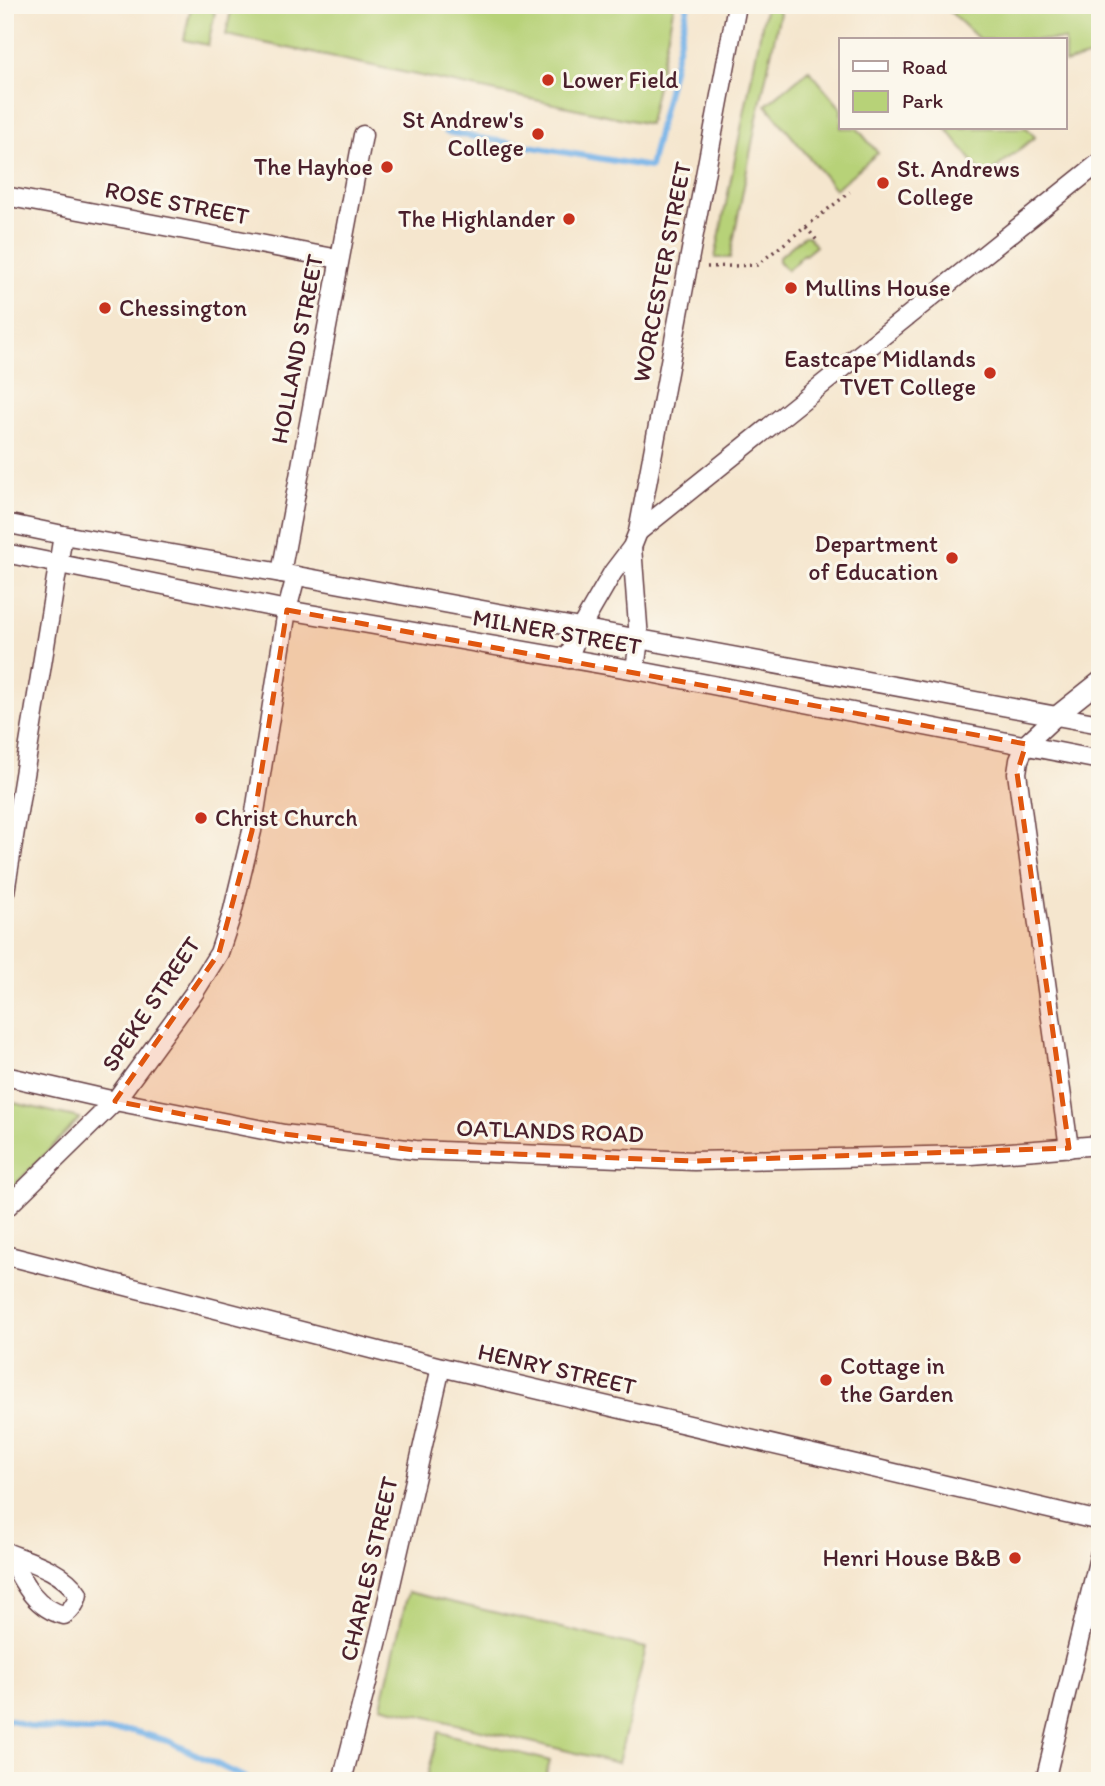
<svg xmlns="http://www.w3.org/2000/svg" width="1105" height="1786" viewBox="0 0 1105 1786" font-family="Itim,sans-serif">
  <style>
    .green { fill: #b7d278; stroke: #807852; stroke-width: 2 }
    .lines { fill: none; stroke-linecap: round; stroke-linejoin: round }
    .stream { stroke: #76b3e8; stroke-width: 6 }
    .street-casing { stroke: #643d43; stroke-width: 21 }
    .path { stroke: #643d43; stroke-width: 3.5; stroke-dasharray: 2 5; stroke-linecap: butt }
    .street { stroke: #fff; stroke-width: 18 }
    .marked { fill: #e0560e; fill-opacity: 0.2; stroke: #e0560e; stroke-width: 5; stroke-dasharray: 14 9; stroke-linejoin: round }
    .poi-dot { fill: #c8321e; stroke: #fbf7ec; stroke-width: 2.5 }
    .labels { text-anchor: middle; stroke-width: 6; stroke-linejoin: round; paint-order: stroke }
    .poi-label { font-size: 24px; fill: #4a1f2b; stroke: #fbf7ec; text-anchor: start }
    .street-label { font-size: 24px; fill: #4a1f2b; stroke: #fbf7ec }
  </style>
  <rect width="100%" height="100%" fill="#fbf7ec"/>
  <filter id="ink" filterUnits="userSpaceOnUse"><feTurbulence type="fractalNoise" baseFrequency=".0143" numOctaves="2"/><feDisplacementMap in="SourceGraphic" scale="14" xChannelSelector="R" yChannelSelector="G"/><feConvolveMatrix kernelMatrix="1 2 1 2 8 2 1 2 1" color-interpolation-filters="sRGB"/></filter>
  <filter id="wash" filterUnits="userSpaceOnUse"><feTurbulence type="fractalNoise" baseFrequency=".00686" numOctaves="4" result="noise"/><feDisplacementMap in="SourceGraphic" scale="28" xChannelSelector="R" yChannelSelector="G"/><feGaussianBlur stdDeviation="1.57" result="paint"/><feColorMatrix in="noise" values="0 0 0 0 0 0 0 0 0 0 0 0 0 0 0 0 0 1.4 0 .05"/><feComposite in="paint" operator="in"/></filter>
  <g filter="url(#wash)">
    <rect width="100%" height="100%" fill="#f5e6ce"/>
    <g class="green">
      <polygon points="194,5 214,5 212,11 215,12 208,45 184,40 191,7 193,8"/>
      <polygon points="232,5 674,5 649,124 226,35"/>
      <polygon points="766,5 773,5 780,13 757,118 730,258 715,258"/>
      <polygon points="943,5 1100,5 1100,54 1065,63 1065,40 980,40"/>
      <polygon points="809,70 841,108 841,128 857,128 878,153 835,189 766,105"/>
      <polygon points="946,128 1027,128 1035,137 985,177"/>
      <polygon points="804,236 808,236 816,246 805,255 803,254 798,259 798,261 787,270 779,261 779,257"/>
      <polygon points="5,1101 80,1118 5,1195"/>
      <polygon points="408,1592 646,1648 618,1763 381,1706"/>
      <polygon points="439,1732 550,1761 544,1781 426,1781"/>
    </g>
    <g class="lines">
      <g class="stream">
        <polyline points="446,132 650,167 688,5"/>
        <polyline points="5,1718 32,1727 85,1731 133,1731 168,1741 252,1781"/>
      </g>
    </g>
  </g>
  <g filter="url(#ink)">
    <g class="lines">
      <defs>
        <g id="street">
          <polyline points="5,196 339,259"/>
          <polyline points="5,523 63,535 281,573 1100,724"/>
          <polyline points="638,532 1100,162"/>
          <polyline points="632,547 639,639 635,670"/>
          <polyline points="5,553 287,610 635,670 1100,760"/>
          <polyline points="281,573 363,135"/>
          <polyline points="568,659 580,629 613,572 632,547 638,532 737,5"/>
          <polyline points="5,892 63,535"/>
          <polyline points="5,1076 115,1101 284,1134 415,1150 694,1161 971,1155 1100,1145"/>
          <polyline points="1069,1148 1017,773 1019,760 1026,744 1056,716 1100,681"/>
          <polyline points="5,1209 115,1101 194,993 219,953 232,914 252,831 287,610 296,576"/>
          <polyline points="5,1255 441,1367 1100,1521"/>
          <path d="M5,1552C31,1562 62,1570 78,1594C76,1604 72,1609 64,1615C33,1608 21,1578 7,1552"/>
          <polyline points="342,1781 381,1628 441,1367"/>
          <polyline points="1045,1781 1100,1553"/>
        </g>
      </defs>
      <use href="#street" class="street-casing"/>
      <g class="path">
        <polyline points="806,227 819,243"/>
        <polyline points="707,267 757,265 850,192"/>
      </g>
      <use href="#street" class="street"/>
    </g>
  </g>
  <path class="marked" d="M287,610L1026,744L1017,773L1069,1148L694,1161L415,1150L284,1134L115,1101L219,953L252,831Z"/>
  <g class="poi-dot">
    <circle cx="548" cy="80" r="7"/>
    <circle cx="538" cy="134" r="7"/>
    <circle cx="387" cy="167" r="7"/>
    <circle cx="883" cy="183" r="7"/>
    <circle cx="569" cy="219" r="7"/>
    <circle cx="791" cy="288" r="7"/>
    <circle cx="105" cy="308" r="7"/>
    <circle cx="990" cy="373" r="7"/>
    <circle cx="952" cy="558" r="7"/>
    <circle cx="201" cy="818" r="7"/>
    <circle cx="826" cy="1380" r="7"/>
    <circle cx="1015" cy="1558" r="7"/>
  </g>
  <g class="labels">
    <g class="poi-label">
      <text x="562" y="88">Lower Field</text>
      <text x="524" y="128" text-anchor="end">St Andrew's<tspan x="524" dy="28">College</tspan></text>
      <text x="373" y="175" text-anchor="end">The Hayhoe</text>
      <text x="897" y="177">St. Andrews<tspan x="897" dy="28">College</tspan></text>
      <text x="555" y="227" text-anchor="end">The Highlander</text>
      <text x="805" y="296">Mullins House</text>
      <text x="119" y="316">Chessington</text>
      <text x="976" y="367" text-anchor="end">Eastcape Midlands<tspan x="976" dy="28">TVET College</tspan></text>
      <text x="938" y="552" text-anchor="end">Department<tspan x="938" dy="28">of Education</tspan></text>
      <text x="215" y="826">Christ Church</text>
      <text x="840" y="1374">Cottage in<tspan x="840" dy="28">the Garden</tspan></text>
      <text x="1001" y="1566" text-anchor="end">Henri House B&amp;B</text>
    </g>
    <g class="street-label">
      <text transform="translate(177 203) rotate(11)" y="8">ROSE STREET</text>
      <text transform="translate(662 272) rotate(-79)" y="8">WORCESTER STREET</text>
      <text transform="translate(297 349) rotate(-79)" y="8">HOLLAND STREET</text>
      <text transform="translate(557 632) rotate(10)" y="8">MILNER STREET</text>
      <text transform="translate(151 1004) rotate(-56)" y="8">SPEKE STREET</text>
      <text transform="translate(550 1131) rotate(2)" y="8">OATLANDS ROAD</text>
      <text transform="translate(557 1369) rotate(13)" y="8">HENRY STREET</text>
      <text transform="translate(369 1569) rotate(-77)" y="8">CHARLES STREET</text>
    </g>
  </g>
  <rect width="1105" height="1786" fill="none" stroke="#fbf7ec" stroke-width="28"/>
  <rect x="839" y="38" width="228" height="91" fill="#fbf7ec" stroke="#b4a19f" stroke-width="2"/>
  <rect x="853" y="61" width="35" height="10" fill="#ffffff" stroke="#b4a19f" stroke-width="2"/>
  <text x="902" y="74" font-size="21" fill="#4a1f2b">Road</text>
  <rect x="853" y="91" width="35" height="21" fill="#b7d278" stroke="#b4a19f" stroke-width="2"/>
  <text x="902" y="108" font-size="21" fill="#4a1f2b">Park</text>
</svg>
